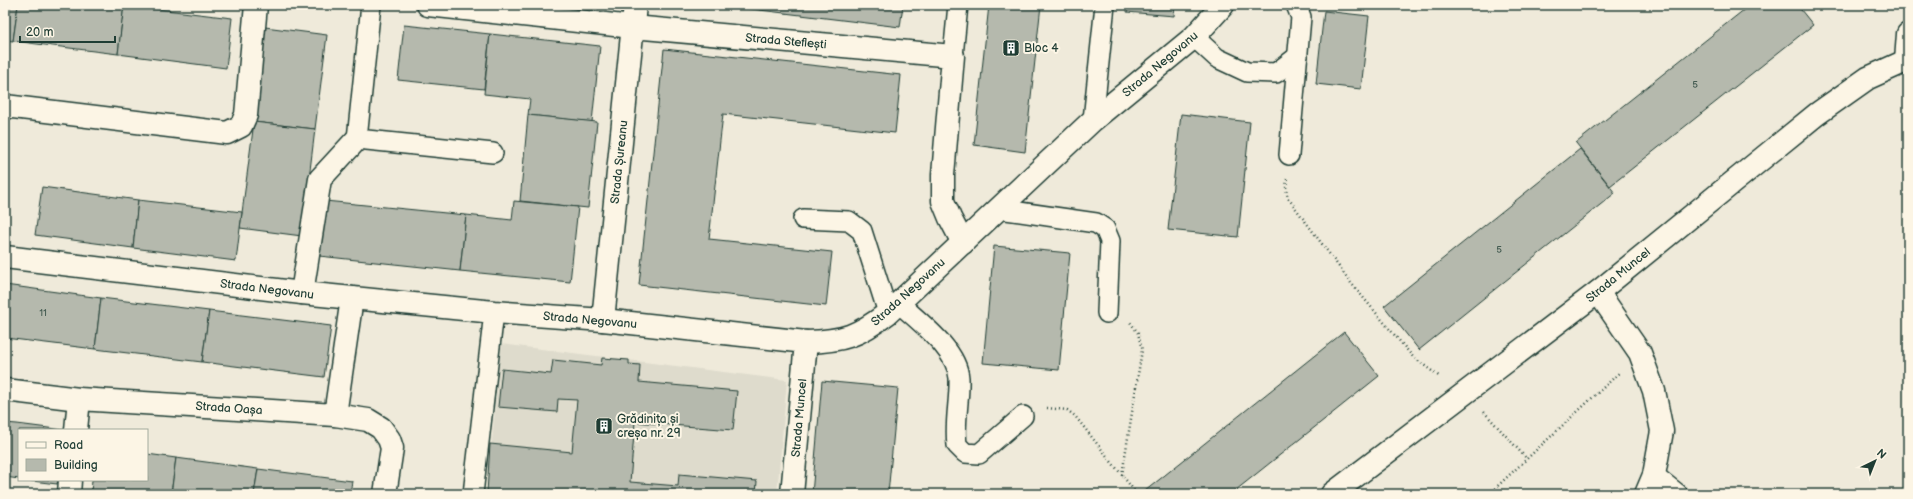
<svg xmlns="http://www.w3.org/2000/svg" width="1913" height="499" viewBox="0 0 1913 499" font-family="'Balsamiq Sans',sans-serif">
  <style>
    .built { fill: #dedbcc }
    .building { fill: #b5b9ad; stroke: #1f3d34 }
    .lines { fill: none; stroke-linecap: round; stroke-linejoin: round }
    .service-casing { stroke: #1f3d34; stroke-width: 22 }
    .pedestrian-casing { stroke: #1f3d34; stroke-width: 25 }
    .minor-casing { stroke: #1f3d34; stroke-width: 25 }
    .path { stroke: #1f3d34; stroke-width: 2.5; stroke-dasharray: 1 3; stroke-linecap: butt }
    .service { stroke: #fcf5e5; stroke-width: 19 }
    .pedestrian { stroke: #fcf5e5; stroke-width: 22 }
    .minor { stroke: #fcf5e5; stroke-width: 22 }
    .labels { text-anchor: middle; stroke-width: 4; stroke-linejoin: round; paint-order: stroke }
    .number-label { font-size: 10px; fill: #445c52 }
    .street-label { font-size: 12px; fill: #1f3d34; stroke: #fcf5e5 }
    .poi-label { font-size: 12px; fill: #1f3d34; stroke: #fcf5e5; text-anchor: start }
  </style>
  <rect width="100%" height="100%" fill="#efeada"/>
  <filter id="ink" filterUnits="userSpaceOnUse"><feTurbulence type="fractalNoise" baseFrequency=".025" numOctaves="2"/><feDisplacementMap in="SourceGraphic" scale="8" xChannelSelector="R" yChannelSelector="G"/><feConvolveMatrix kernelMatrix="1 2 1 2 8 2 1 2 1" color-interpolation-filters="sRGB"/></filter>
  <g filter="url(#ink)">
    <polygon class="built" points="501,344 787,380 777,494 487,494"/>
    <g class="building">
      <polygon points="5,5 18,5 13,41 5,40"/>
      <polygon points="18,5 124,5 118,54 13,41"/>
      <polygon points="124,5 232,18 226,68 118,54"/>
      <polygon points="718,5 903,5 900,27"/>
      <polygon points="989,5 1041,5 1025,152 974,145"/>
      <polygon points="1128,5 1175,5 1174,16 1127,12"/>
      <polygon points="1750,5 1797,5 1813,25 1610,186 1576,143"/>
      <polygon points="1324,11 1369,16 1361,89 1316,84"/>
      <polygon points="404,25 490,34 484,89 398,80"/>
      <polygon points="265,27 327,35 315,129 254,122"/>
      <polygon points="490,34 600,46 592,122 528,115 530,99 484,94"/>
      <polygon points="664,49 901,75 895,133 723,114 709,239 832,252 826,306 639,285"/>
      <polygon points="1181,114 1250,122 1238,237 1168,230"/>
      <polygon points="528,115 597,122 588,208 520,201"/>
      <polygon points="254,122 315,129 302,236 240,228"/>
      <polygon points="1580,149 1615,193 1419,350 1384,306"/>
      <polygon points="42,187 138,200 133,248 35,235"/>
      <polygon points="138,200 242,212 236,261 133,248"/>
      <polygon points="325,201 466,215 460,271 319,256"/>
      <polygon points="514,201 578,207 570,282 460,271 466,215 512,220"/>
      <polygon points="994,246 1070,253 1059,370 983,363"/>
      <polygon points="5,285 101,298 95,349 5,338"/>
      <polygon points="101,298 209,311 202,362 95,349"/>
      <polygon points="209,311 331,326 324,377 202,362"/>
      <polygon points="1344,332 1379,376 1231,494 1148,494 1145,491"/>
      <polygon points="602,358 629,360 629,364 640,365 639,382 737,391 733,430 635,422 630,482 678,486 679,474 757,481 756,494 487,493 490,444 572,452 577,400 558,399 557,412 498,407 502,369 551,374 553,360 601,365"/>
      <polygon points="822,381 898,388 888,494 812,494"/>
      <polygon points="5,423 17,424 64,430 19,430 19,479 5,477"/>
      <polygon points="147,454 176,458 171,494 91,494 92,480 147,480"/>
      <polygon points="176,458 258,469 254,494 171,494"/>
      <polygon points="258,469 352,481 350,494 254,494"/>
      <polygon points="24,480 58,480 57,484"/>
    </g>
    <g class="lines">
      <defs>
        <g id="service">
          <polyline points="371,5 357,139 493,153"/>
          <polyline points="1194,37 1217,58 1247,72 1276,73 1298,56"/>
          <polyline points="953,56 958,5"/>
          <polyline points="1093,120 1105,5"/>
          <polyline points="1289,155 1301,17 1296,5"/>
          <polyline points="999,209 1096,223 1105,229 1110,241 1107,313"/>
          <polyline points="803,219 849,221 862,231 888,313"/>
          <path d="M899,303C919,322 957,349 959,378C960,400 954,422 957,445L965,453L979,454L1023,416"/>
          <polyline points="1654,475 1678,494"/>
          <polyline points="473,494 494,312"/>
        </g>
        <g id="pedestrian">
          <polyline points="302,293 320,179 357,139"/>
          <polyline points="335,415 352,298"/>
          <polyline points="76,430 79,399"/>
          <polyline points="69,494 70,480"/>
        </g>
        <g id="minor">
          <polyline points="428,5 633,27 953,56 943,175 943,201 950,218 963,243"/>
          <polyline points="1906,60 1908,34"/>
          <polyline points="5,106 227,133 241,126 246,115 256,5"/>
          <path d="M5,257L302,293L494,312L603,320L806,342C844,341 858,336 888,313L1093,120L1194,37L1223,5"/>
          <polyline points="1598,292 1640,353 1654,391 1662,431 1654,475 1646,494"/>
          <polyline points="603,320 635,5"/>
          <polyline points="5,390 79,399 335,415 368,420 381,428 389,439 392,448 385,494"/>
          <polyline points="792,494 806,342"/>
          <polyline points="1332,494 1598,292 1817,114 1868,78 1908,60"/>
        </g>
      </defs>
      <use href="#service" class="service-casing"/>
      <use href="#pedestrian" class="pedestrian-casing"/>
      <use href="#minor" class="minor-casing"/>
      <g class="path">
        <polyline points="1287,179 1286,188 1288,198 1351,283 1413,357 1440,377"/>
        <polyline points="1047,408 1067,410 1075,416 1137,494"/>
        <polyline points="1484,412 1527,459"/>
        <polyline points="1122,475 1142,350 1138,333 1130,322"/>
        <polyline points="1489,494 1619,373"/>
      </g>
      <use href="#service" class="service"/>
      <use href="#pedestrian" class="pedestrian"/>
      <use href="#minor" class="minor"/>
    </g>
  </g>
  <defs>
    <symbol id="building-square" viewBox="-11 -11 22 22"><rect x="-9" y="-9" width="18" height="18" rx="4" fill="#1f3d34" stroke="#fcf5e5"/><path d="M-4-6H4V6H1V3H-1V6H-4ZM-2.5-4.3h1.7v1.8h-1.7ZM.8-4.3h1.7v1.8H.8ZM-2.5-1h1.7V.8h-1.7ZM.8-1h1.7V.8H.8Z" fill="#fff"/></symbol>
  </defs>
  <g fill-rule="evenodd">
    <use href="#building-square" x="1001" y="38" width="20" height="20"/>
    <use href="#building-square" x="594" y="416" width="20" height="20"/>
  </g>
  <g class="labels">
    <g class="number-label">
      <text x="1695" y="88">5</text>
      <text x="1499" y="253">5</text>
      <text x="43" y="316">11</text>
    </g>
    <g class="street-label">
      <text transform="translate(786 41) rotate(5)" y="4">Strada Steflești</text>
      <text transform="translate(1160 64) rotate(-40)" y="4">Strada Negovanu</text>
      <text transform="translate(619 162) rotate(-84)" y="4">Strada Șureanu</text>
      <text transform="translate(1618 275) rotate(-39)" y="4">Strada Muncel</text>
      <text transform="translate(267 289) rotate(7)" y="4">Strada Negovanu</text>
      <text transform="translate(908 292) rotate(-42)" y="4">Strada Negovanu</text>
      <text transform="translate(590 320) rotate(5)" y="4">Strada Negovanu</text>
      <text transform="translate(229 408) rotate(4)" y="4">Strada Oașa</text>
      <text transform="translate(799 418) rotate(-85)" y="4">Strada Muncel</text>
    </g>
    <g class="poi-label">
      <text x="1024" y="52">Bloc 4</text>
      <text x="617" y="423">Grădinița și<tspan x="617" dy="14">creșa nr. 29</tspan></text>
    </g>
  </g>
  <rect width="1913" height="499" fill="none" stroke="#fcf5e5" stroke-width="20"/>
  <rect x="10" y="10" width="1893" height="479" fill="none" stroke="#1f3d34" stroke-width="1.5" filter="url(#ink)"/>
  <rect x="18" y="429" width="130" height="52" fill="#fcf5e5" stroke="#a4ab9e"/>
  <rect x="26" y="442" width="20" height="6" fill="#fcf5e5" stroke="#a4ab9e"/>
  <text x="54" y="449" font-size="12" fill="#1f3d34">Road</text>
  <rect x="26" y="459" width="20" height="12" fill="#b5b9ad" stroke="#a4ab9e"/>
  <text x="54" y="469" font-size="12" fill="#1f3d34">Building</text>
  <g transform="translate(1875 461) rotate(43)" stroke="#fcf5e5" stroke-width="3" paint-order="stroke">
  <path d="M0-3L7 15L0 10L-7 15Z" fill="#1f3d34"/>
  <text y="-6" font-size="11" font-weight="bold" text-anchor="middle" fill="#1f3d34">N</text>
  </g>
  <path d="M20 36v6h95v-6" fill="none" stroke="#1f3d34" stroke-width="2"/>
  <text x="26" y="36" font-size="12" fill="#1f3d34" stroke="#fcf5e5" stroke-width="3" paint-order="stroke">20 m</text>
</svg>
